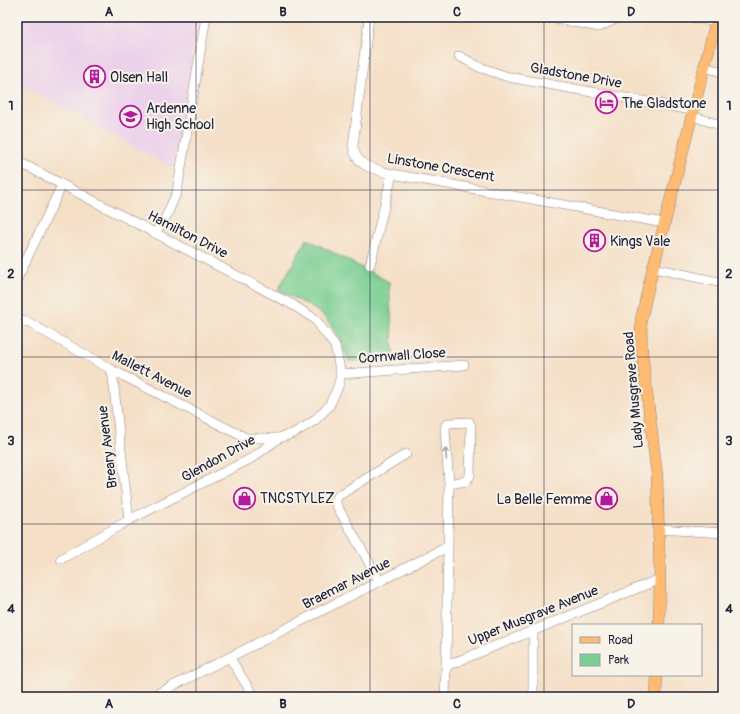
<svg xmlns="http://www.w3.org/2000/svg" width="740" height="714" viewBox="0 0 740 714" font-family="Pangolin,sans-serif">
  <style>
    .built { fill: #ecd1ea }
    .green { fill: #79ce92; stroke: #4e7866 }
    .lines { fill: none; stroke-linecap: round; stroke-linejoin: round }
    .minor-casing { stroke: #8c8080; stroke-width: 10 }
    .major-casing { stroke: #8c8080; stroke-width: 12 }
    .minor { stroke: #fff; stroke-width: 9 }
    .major { stroke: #ffbb71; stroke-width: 11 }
    .oneway { stroke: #9c9ca7 }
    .grid { fill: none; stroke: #22223b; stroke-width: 1; stroke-opacity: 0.55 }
    .labels { text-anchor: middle; stroke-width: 4; stroke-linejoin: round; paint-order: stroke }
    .street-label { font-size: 14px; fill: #22223b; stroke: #f7f3e8 }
    .poi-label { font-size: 14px; fill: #22223b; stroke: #f7f3e8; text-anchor: start }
    .neatline { fill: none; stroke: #22223b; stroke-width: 1.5 }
    .grid-label { font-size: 13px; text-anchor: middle; font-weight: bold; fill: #22223b }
  </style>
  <rect width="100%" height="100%" fill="#f7f3e8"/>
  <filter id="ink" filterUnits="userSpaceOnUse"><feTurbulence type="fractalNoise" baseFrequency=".025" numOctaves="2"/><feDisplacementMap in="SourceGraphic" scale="8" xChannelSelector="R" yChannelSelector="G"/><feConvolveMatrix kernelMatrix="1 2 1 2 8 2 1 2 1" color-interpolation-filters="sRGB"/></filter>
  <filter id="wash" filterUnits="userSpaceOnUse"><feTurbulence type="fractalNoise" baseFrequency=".012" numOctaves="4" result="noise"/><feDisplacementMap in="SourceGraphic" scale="16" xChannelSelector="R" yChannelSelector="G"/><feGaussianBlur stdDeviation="0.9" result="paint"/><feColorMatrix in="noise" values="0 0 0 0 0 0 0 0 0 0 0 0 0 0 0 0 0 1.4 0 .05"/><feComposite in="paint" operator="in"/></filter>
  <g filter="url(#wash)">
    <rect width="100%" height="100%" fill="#f5dfc6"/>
    <polygon class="built" points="17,17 198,17 174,169 17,83"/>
    <path class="green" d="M307,239L389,282L394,363L349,361C330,314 323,312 278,290Z"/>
  </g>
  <g filter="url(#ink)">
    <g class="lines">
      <defs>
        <g id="minor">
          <path d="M369,17L353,146C356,167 374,169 392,174L664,223"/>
          <polyline points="550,17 599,27 620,17"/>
          <polyline points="691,17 716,22"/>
          <polyline points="714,29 723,32"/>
          <polyline points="459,56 479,67 508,77 692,110"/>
          <polyline points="703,67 723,72"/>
          <polyline points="692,116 723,126"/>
          <polyline points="17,161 293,305 315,319 335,346 341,374 338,387 329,406 314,421 294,433 279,438 252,458 129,520 61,559"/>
          <polyline points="155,233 165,219 177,192 206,17"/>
          <polyline points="370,265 392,174"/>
          <polyline points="654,268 723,283"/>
          <polyline points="17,279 62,185"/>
          <polyline points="17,319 31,324 112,370 246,438 279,438"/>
          <polyline points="112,370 129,520"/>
          <polyline points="341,374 464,365"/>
          <polyline points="659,529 723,533"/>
          <polyline points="380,582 336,504 336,500 338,496 406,454"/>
          <polyline points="533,631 533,695"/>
          <polyline points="230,658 254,697"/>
          <polyline points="446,666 449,484 445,430 446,425 449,423 469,422 471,426 470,476 466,481 449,484"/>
          <polyline points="151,697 447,547"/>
          <polyline points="445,697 446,666 660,579"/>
        </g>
        <g id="major">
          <polyline points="659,625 660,579 657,475 642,353 641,320 649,284 717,17"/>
          <polyline points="656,697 657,675"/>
        </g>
      </defs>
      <use href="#minor" class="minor-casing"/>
      <use href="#major" class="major-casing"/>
      <use href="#minor" class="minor"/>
      <use href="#major" class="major"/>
    </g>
    <defs><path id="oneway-shaft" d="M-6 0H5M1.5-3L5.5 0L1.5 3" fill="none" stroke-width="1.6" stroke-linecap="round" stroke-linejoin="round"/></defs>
    <use class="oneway" href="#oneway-shaft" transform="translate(446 454) rotate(-94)"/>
  </g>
  <path class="grid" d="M196,17V697M370,17V697M544,17V697M17,190H723M17,357H723M17,524H723"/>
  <defs>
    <symbol id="building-ring" viewBox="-11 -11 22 22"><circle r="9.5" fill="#f7f3e8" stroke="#b5179e" stroke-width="1.5"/><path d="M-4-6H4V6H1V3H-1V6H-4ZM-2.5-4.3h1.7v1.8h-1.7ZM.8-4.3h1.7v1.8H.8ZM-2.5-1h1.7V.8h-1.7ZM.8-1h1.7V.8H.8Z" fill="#b5179e"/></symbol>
    <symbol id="hotel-ring" viewBox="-11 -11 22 22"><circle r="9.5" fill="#f7f3e8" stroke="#b5179e" stroke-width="1.5"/><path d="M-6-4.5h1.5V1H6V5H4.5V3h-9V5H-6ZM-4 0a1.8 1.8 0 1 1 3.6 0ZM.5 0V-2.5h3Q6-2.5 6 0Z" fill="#b5179e"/></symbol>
    <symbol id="school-ring" viewBox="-11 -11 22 22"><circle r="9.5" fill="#f7f3e8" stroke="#b5179e" stroke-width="1.5"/><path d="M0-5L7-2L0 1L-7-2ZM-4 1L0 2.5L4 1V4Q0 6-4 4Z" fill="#b5179e"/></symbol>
    <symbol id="shop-ring" viewBox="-11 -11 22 22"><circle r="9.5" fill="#f7f3e8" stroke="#b5179e" stroke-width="1.5"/><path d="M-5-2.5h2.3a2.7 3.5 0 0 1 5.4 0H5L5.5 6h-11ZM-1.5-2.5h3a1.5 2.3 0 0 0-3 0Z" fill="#b5179e"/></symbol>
  </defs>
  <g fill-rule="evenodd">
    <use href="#building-ring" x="82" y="64" width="25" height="25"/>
    <use href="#hotel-ring" x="594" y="90" width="25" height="25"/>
    <use href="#school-ring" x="118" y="104" width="25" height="25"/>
    <use href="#building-ring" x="582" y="228" width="25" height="25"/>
    <use href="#shop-ring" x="232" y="486" width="25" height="25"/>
    <use href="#shop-ring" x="594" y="486" width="25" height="25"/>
  </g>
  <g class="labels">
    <g class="street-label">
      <text transform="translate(576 75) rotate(10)" y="5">Gladstone Drive</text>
      <text transform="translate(441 167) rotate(10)" y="5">Linstone Crescent</text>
      <text transform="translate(188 234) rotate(27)" y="5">Hamilton Drive</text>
      <text transform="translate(402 355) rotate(-4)" y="5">Cornwall Close</text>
      <text transform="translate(152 374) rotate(27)" y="5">Mallett Avenue</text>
      <text transform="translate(633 390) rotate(-95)" y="5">Lady Musgrave Road</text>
      <text transform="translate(107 447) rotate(-97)" y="5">Breary Avenue</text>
      <text transform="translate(218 458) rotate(-29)" y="5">Glendon Drive</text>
      <text transform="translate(346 583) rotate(-27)" y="5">Braemar Avenue</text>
      <text transform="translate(533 615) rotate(-22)" y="5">Upper Musgrave Avenue</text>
    </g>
    <g class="poi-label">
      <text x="110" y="82">Olsen Hall</text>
      <text x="622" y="108">The Gladstone</text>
      <text x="146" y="113">Ardenne<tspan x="146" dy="16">High School</tspan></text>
      <text x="610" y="246">Kings Vale</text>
      <text x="260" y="503">TNCSTYLEZ</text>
      <text x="592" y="504" text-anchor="end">La Belle Femme</text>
    </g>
  </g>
  <rect width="740" height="714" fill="none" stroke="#f7f3e8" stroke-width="44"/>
  <rect x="572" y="624" width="130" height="52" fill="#f7f3e8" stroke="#a29fa3"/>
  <rect x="580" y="637" width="20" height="6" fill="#ffbb71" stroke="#a29fa3"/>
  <text x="608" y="644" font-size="12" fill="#22223b">Road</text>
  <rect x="580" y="654" width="20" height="12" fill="#79ce92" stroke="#a29fa3"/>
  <text x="608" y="664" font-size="12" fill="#22223b">Park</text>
  <rect x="22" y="22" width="696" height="670" class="neatline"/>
  <g class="grid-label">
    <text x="109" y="16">A</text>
    <text x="283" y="16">B</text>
    <text x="457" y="16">C</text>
    <text x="631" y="16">D</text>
    <text x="11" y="110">1</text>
    <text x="729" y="110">1</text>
    <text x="11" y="278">2</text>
    <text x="729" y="278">2</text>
    <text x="11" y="445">3</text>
    <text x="729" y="445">3</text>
    <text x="11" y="613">4</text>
    <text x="729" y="613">4</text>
    <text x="109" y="708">A</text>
    <text x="283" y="708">B</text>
    <text x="457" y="708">C</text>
    <text x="631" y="708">D</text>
  </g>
</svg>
